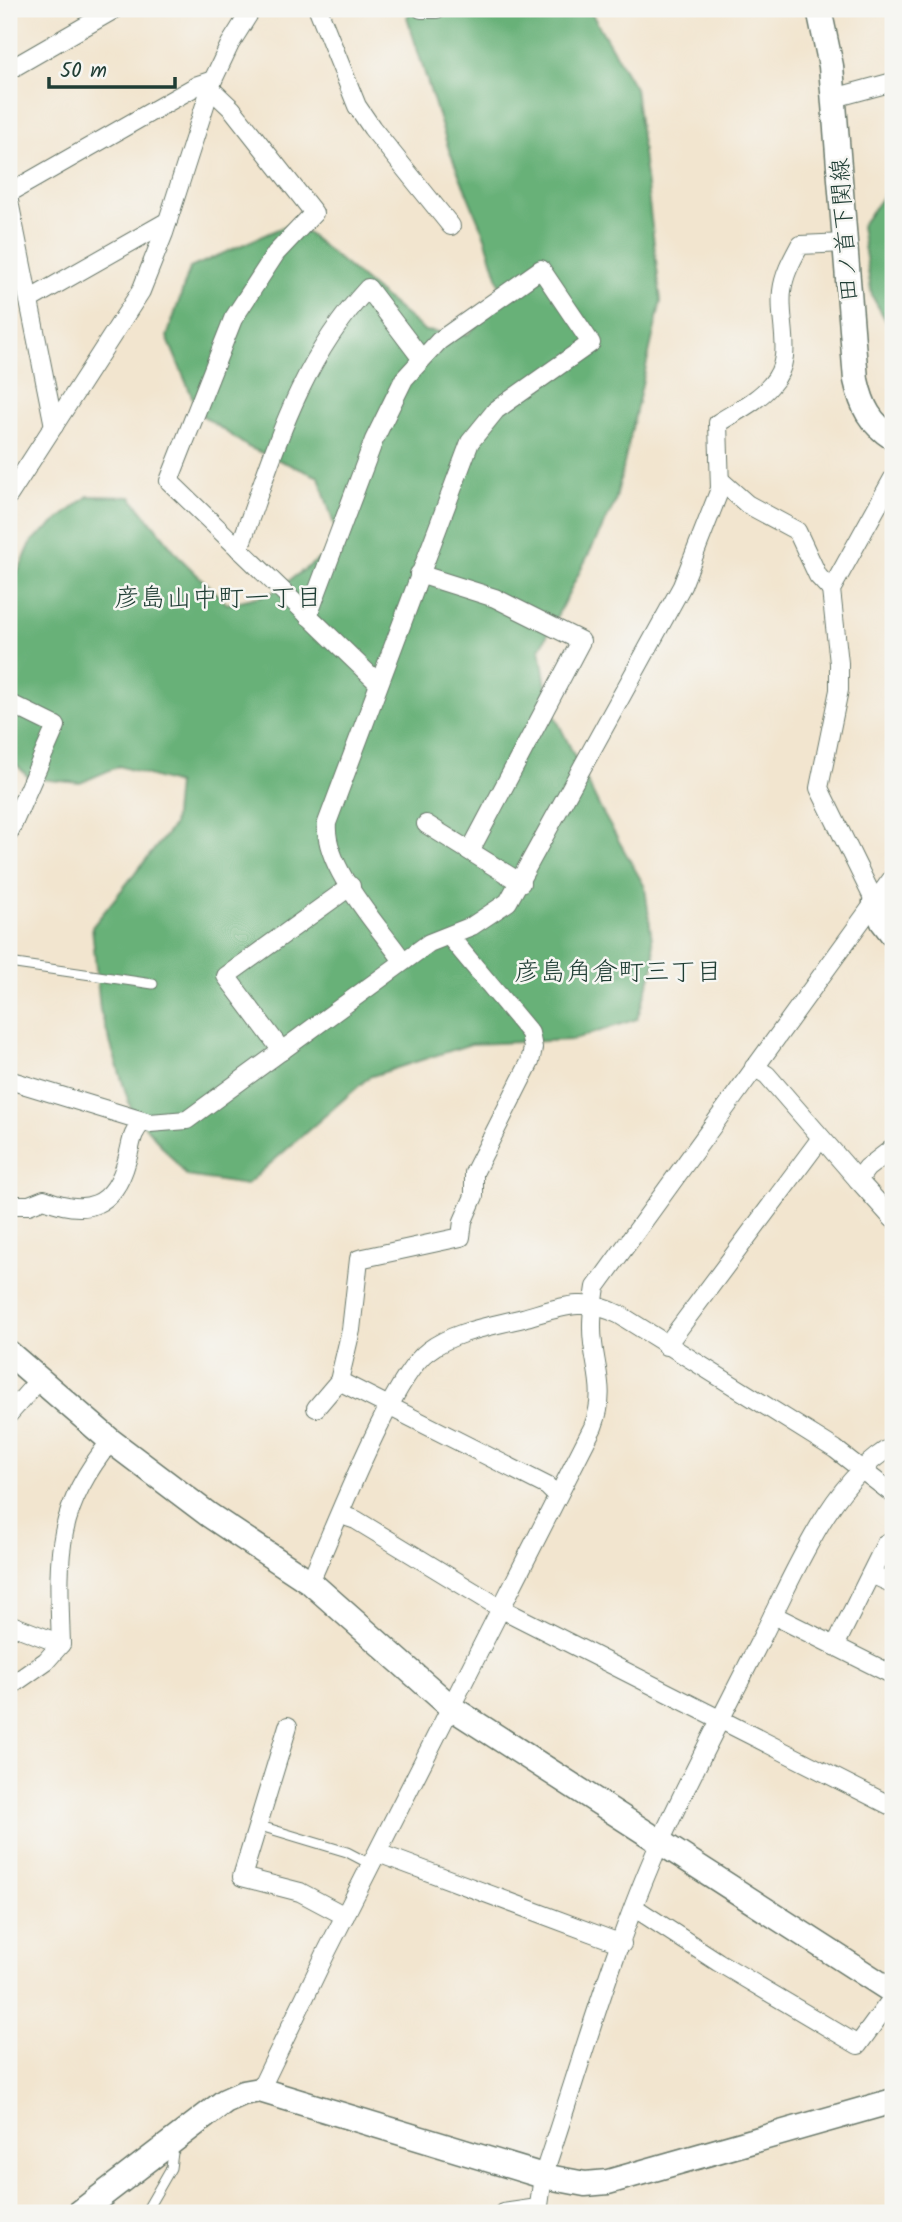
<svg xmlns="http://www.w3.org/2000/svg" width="902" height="2222" viewBox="0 0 902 2222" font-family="Kalam,'Klee One',sans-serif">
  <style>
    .forest { fill: #68b178; stroke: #447756; stroke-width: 2 }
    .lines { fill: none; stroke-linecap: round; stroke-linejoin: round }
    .lane-casing { stroke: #69786a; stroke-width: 11 }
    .street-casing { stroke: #69786a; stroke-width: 20 }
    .secondary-casing { stroke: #69786a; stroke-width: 27 }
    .lane { stroke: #fff; stroke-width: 9 }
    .street { stroke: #fff; stroke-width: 18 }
    .secondary { stroke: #fff; stroke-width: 24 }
    .labels { text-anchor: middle; stroke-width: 5; stroke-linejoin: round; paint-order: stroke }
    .street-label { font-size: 24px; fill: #1f3d34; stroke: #f6f6f2 }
    .neighbourhood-label { font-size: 26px; fill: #1f3d34; stroke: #f6f6f2 }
  </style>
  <rect width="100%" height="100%" fill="#f6f6f2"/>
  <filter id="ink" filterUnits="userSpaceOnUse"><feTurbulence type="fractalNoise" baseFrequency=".0143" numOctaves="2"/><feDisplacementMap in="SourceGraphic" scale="14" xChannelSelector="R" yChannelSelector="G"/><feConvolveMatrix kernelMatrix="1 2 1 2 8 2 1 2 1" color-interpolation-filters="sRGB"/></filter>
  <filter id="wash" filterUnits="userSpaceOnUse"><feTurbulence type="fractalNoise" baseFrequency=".00686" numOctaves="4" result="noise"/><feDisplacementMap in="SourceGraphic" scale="28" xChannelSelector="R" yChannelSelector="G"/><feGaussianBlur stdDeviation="1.57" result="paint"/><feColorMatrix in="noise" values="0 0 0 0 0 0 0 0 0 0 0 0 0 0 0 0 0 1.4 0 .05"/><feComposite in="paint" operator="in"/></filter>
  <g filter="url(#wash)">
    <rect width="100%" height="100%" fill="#f2e5cf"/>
    <g class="forest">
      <polygon points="413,9 589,9 635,88 661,301 615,503 540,649 549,704 600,808 645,887 655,963 637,1019 572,1040 471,1044 369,1077 246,1185 187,1176 131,1109 100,1010 92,927 173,826 177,784 119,766 80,783 29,778 9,756 9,592 32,541 88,496 131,497 181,559 227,604 270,594 340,544 319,477 248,447 199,413 167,337 190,268 294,222 425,331 467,335 504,299 485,237 449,150 407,17"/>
      <polygon points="893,182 893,333 872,296 861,226"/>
    </g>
  </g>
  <g filter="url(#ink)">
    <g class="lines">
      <defs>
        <g id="lane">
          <polyline points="9,963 153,984"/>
          <polyline points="257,1825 347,1852 372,1865"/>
          <polyline points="145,2213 171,2168 174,2145"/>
        </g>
        <g id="street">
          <polyline points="318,9 357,106 372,128 451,226"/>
          <polyline points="421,9 437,9"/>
          <polyline points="9,70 115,9"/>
          <polyline points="210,88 232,109 314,213 276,253 233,319 169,481 378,683"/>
          <polyline points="834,98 893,82"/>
          <polyline points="9,193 198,85 213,80"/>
          <polyline points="9,201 54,426"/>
          <polyline points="29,300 168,221"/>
          <polyline points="720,480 747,504 797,531 818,576 831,590"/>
          <polyline points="9,495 141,291 164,233 213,80 230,44 252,9"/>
          <path d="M239,549C274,454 297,364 368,288L421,358"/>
          <polyline points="419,574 495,598 581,641 470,851"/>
          <path d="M308,616L374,440L404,379L439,341L541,269L591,343L496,410L470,442L327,823C323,867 379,926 403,961"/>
          <polyline points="9,703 56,726 9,833"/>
          <polyline points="426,824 521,883"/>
          <polyline points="875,902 819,788 839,690 839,663 831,590 893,478"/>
          <polyline points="282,1051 226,976 351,886"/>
          <polyline points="754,1067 767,1075 858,1180"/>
          <path d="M9,1080L150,1123L187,1120L429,943L472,926L508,902L682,586L720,489L718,423C735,412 758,401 771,385C796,358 778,323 782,291C784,274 792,260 800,245L845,243"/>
          <polyline points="893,1148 867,1168 858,1180 893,1219"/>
          <path d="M9,1205H29L44,1199C86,1216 114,1208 127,1160C132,1144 130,1134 143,1122"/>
          <polyline points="666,1346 821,1138"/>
          <polyline points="339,1381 547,1486 557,1496"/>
          <polyline points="316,1408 339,1381 351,1330 359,1259 461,1237 463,1221 474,1196 474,1173 530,1062 533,1048 530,1033 450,937"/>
          <polyline points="9,1414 38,1381"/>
          <polyline points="341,1515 356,1520 502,1609 893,1807"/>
          <polyline points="871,1574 893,1584"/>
          <path d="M310,1582C333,1532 391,1378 428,1351C454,1331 492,1326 523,1318C559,1308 584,1296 620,1315L835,1449L893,1494"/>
          <polyline points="773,1615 893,1675"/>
          <polyline points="9,1624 61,1644"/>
          <polyline points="835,1646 886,1543"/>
          <path d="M9,1687L46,1661L61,1644C58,1559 53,1511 111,1441"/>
          <polyline points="288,1726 242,1877 300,1892 345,1916"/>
          <polyline points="378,1853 622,1944"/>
          <polyline points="635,1908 718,1962 858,2045 893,1997"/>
          <path d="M260,2090L327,1951L593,1427C609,1386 591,1364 592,1325C592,1313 594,1300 596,1287L893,877"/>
          <polyline points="503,2213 538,2208"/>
          <path d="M538,2213L543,2176C581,2064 613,1947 661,1840C693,1771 729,1703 763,1635C794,1574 832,1479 893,1446"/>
        </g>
        <g id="secondary">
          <path d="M819,9L831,66L856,380C862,407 870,423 893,438"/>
          <polyline points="875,902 883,922 893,935"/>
          <polyline points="9,1353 111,1441 209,1515 310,1582 452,1708 893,1992"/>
          <polyline points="79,2213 225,2101 243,2093 260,2090 543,2176 585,2184 608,2182 893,2101"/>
        </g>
      </defs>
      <use href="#lane" class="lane-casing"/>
      <use href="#street" class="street-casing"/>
      <use href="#secondary" class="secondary-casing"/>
      <use href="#lane" class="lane"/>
      <use href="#street" class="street"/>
      <use href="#secondary" class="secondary"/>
    </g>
  </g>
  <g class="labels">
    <g class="street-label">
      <text transform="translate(844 230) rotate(-94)" y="8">田ノ首下関線</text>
    </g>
    <g class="neighbourhood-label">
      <text x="218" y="606">彦島山中町一丁目</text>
      <text x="618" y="980">彦島角倉町三丁目</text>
    </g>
  </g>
  <rect width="902" height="2222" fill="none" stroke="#f6f6f2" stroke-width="35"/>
  <path d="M49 77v10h126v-10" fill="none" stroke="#1f3d34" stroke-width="3.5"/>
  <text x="60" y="77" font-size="21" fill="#1f3d34" stroke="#f6f6f2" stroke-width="5" paint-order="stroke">50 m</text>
</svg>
